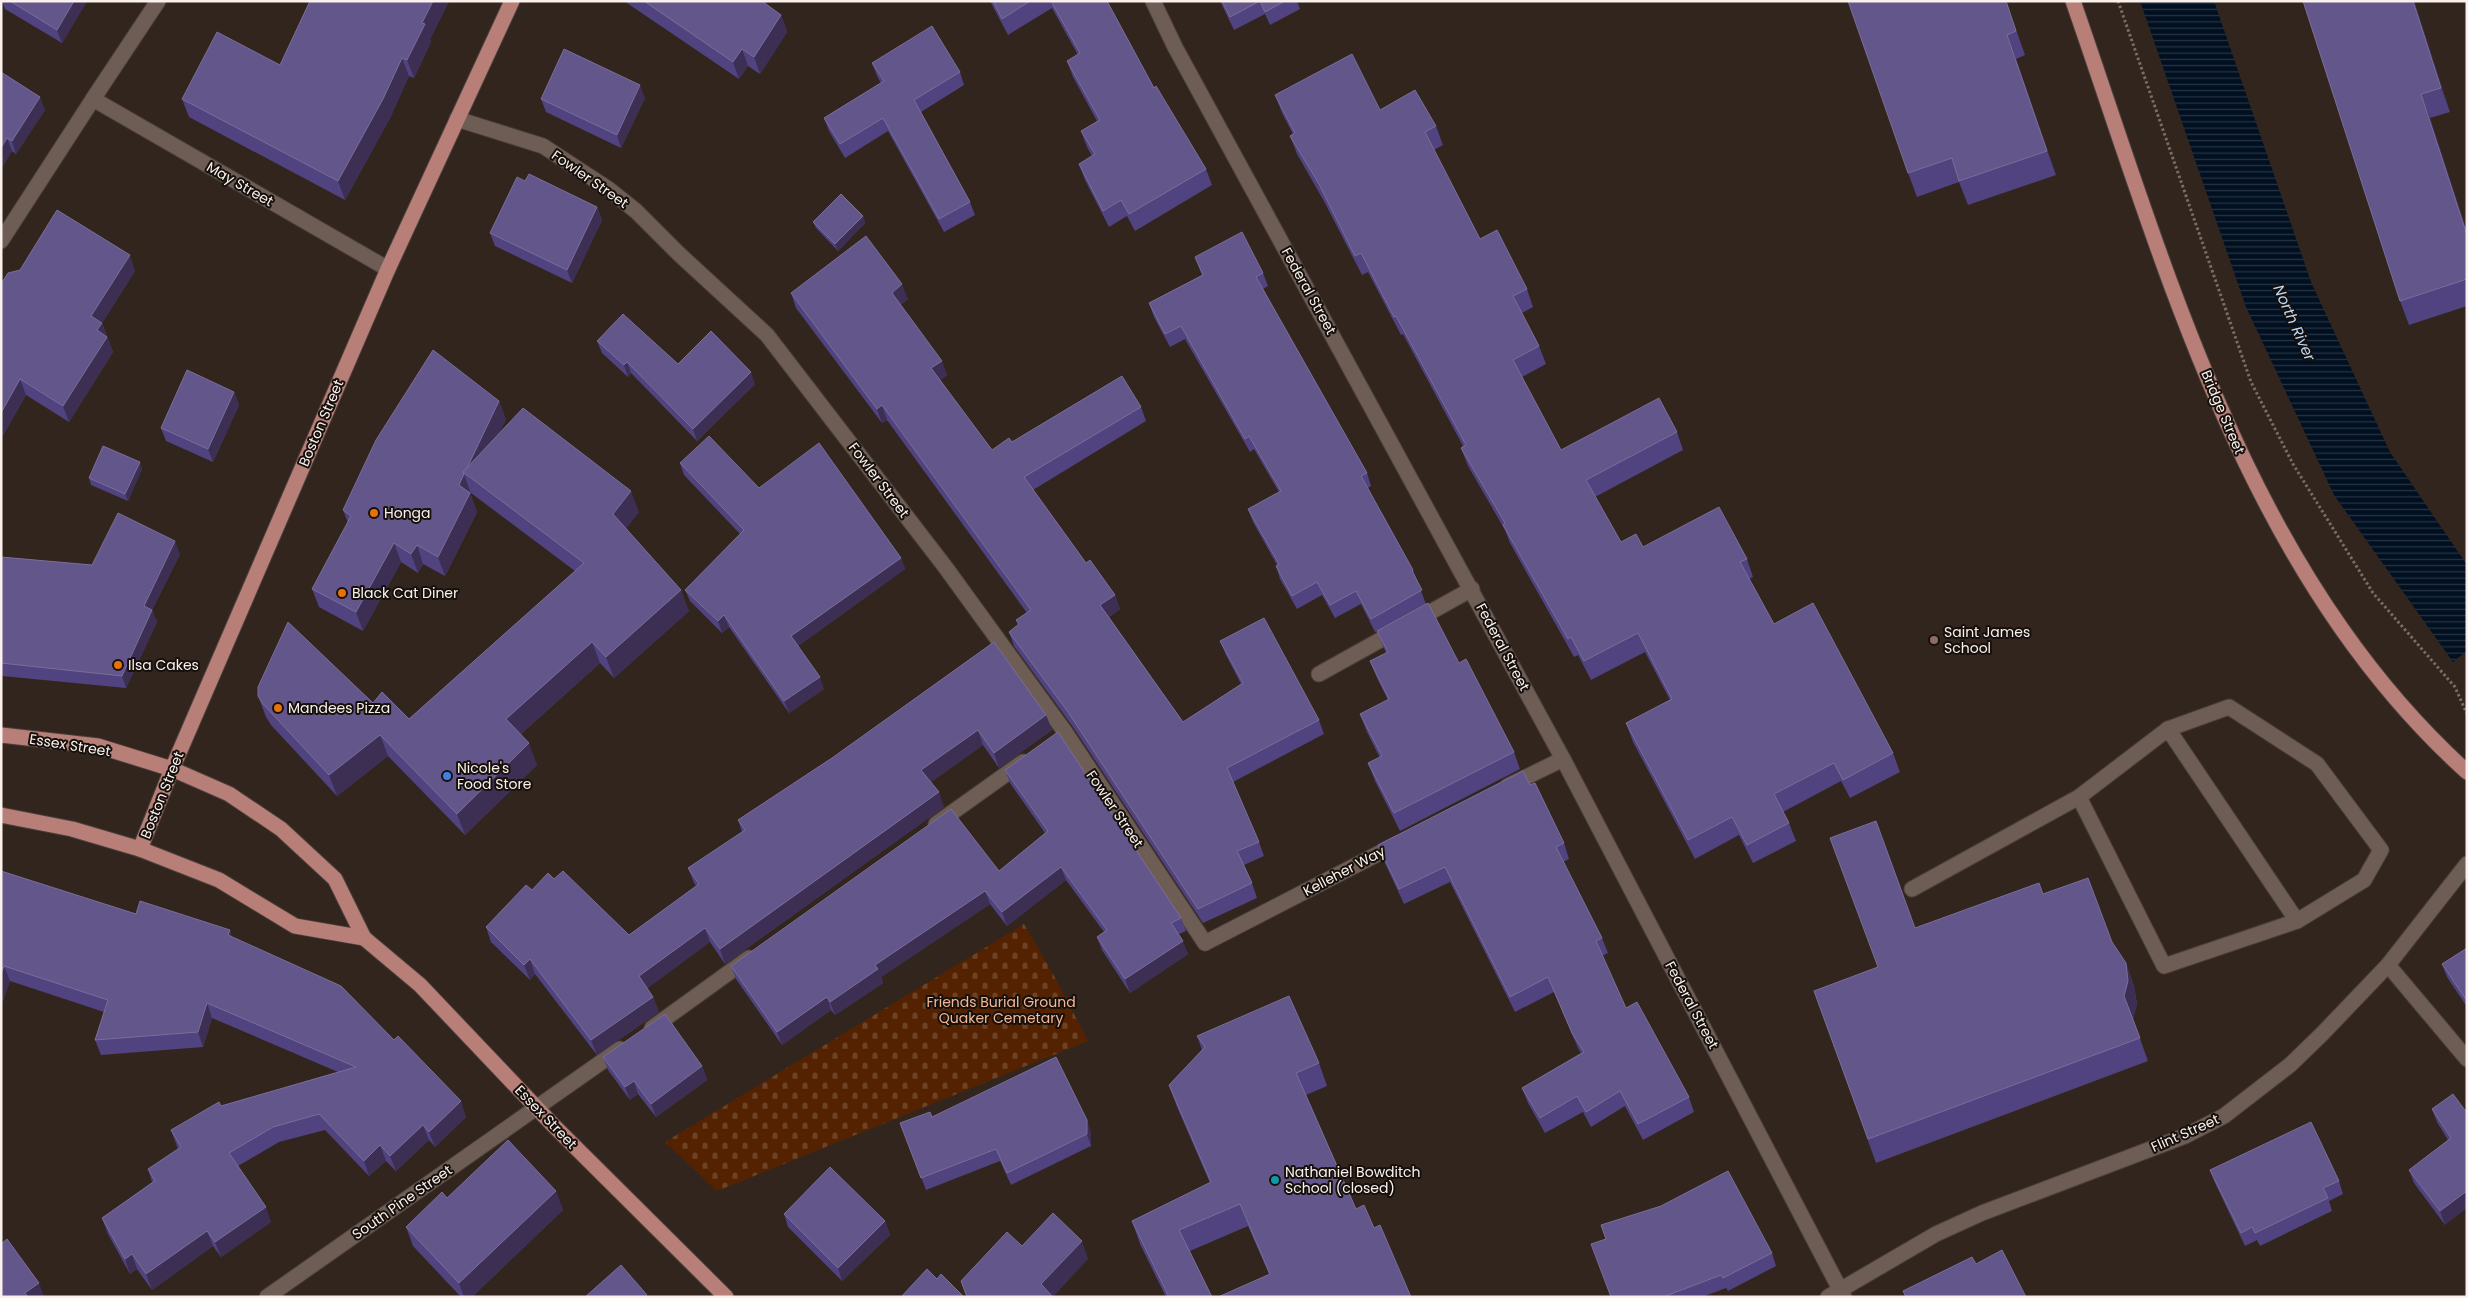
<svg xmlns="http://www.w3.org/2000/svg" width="2468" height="1298" viewBox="0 0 2468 1298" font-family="Poppins,sans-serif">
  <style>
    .cemetery { fill: url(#cemetery-stones) }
    .water { fill: url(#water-rules) }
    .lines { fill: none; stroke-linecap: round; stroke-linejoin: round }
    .lane-casing { stroke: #4c403a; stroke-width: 17 }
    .street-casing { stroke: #4c403a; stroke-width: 17 }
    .secondary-casing { stroke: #4c403a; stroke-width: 17 }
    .primary-casing { stroke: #4c403a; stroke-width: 17 }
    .path { stroke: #796d67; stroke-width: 3; stroke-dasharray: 2.5 2.5; stroke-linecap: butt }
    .lane { stroke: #6d5d55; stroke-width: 15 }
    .street { stroke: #6d5d55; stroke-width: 15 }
    .secondary { stroke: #6d5d55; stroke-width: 15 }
    .primary { stroke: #b77f77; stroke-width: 15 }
    .wall { fill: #50437f }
    .shaded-wall { fill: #3c2f53 }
    .building { fill: #62568b; stroke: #7a6e9a }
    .food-dot { fill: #e8710a; stroke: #16100c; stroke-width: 2 }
    .education-dot { fill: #8d6e63; stroke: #16100c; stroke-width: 2 }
    .shop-dot { fill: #3f7fe0; stroke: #16100c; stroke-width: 2 }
    .culture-dot { fill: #0f9aa8; stroke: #16100c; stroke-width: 2 }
    .labels { text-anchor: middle; stroke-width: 4; stroke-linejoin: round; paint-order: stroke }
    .street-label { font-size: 14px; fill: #fbf1ec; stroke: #16100c }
    .poi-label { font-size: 14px; fill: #fbf1ec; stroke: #16100c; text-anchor: start }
    .park-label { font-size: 14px; fill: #f3b797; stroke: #16100c }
    .water-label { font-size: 15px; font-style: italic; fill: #bcdafa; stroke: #16100c }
  </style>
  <defs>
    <pattern id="cemetery-stones" width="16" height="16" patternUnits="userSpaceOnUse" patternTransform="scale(1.25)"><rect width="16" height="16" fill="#542200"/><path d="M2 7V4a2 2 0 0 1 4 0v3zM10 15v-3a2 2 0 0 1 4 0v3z" fill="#6e4325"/></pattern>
    <pattern id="water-rules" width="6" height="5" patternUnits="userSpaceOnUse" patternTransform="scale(1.25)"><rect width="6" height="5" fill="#011021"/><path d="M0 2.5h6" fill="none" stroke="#273341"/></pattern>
  </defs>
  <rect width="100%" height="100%" fill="#32251e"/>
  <polygon class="cemetery" points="1024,924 1052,972 1088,1041 717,1191 665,1142"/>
  <polygon class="water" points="2140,1 2214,1 2311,282 2390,452 2467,565 2467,651 2453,662 2334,495 2246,307"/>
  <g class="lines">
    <defs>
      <g id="lane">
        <polyline points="2168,729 2297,921"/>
        <polyline points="1508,786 1563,759"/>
        <polyline points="1912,889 2079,797 2168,729 2229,707 2317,764 2381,850 2364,880 2297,921 2164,966 2079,797"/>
        <polyline points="1205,943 1399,843"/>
      </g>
      <g id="street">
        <polyline points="1153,1 1175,47 1563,759 1844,1297"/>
        <polyline points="93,99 158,1"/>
        <polyline points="457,119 543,146 607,188 636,211 679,254 767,335 946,568 1065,732 1205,943"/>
        <polyline points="1,241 93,99 388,269"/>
        <polyline points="1319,674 1472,589"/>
        <polyline points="936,824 1023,762"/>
        <polyline points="2388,965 2467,1059"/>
        <polyline points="652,1028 749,958"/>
        <polyline points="267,1297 620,1049"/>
      </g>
      <polyline id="secondary" points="1828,1297 1936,1234 1982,1213 2185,1136 2224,1116 2290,1065 2323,1033 2388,965 2467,864"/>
      <g id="primary">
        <path d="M2073,1C2167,271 2247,573 2467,772"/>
        <polyline points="1,735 98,746 172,769 229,794 281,829 335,879 364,938 420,985 553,1125 726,1297"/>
        <polyline points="1,815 72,829 140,849 219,880 295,926 364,938"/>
        <polyline points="140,849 172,769 388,269 512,1"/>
      </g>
    </defs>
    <use href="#lane" class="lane-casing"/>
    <use href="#street" class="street-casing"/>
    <use href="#secondary" class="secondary-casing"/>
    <use href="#primary" class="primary-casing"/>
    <polyline class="path" points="2118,1 2251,382 2293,464 2373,593 2455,687 2467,714"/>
    <use href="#lane" class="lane"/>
    <use href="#street" class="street"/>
    <use href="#secondary" class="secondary"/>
    <use href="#primary" class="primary"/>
  </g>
  <g class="wall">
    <polygon points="2,1 87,1 62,43 5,9"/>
    <polygon points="310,1 449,1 430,39 431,42 414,78 409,76 390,118 345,200 189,117 182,99 280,65"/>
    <polygon points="624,1 766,1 765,4 781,15 787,32 760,74 748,66 739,79"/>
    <polygon points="990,1 1107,1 1154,88 1206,169 1212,185 1135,231 1127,216 1109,227 1085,180 1079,164 1092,156 1087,147 1081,131 1097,121 1073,77 1067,61 1078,55 1052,8 1008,35"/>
    <polygon points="1220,1 1297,1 1300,9 1270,25 1265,14 1234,30"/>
    <polygon points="2006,1 2025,55 2016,59 2056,175 1968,205 1959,182 1917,197 1908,173"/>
    <polygon points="2303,1 2414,1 2450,112 2430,118 2467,232 2467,306 2409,325 2400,301"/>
    <polygon points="872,63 960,72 964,85 921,112 970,202 975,215 944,232 888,131 845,158 829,131 824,118 881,83 877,76"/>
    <polygon points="1,72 45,110 16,154 12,151 1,169"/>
    <polygon points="1275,95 1380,110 1436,126 1443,145 1434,150 1480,239 1527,289 1533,307 1522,313 1539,346 1546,364 1522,377 1561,450 1677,432 1683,450 1595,497 1621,542 1643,547 1747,559 1753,577 1749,579 1774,624 1893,753 1900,772 1850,798 1841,781 1783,812 1789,823 1796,841 1753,863 1739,835 1695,859 1633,742 1626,723 1670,700 1645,652 1591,680 1578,655 1574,657 1510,543 1505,530 1468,466 1461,448 1463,446 1403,334 1401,335 1368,272 1362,275 1325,203 1297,154 1290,136 1293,134 1282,113"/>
    <polygon points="645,98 621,148 546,112 541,99"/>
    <polygon points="525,181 597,207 602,220 572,283 495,246 490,233"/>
    <polygon points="863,216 865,223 838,251 816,228 813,222"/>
    <polygon points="1195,257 1263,273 1268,286 1263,289 1367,473 1371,486 1368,488 1413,570 1426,604 1375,632 1361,604 1335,618 1322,595 1297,609 1280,579 1276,566 1277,565 1253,522 1248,509 1279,492 1254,449 1250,452 1185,339 1170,347 1154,317 1149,303 1202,275"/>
    <polygon points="135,271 102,323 113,352 69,422 26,395 1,439 1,284"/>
    <polygon points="791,293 908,299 900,305 947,375 940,380 992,450 1012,442 1141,407 1146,421 1033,490 1086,563 1115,595 1120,609 1109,617 1183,722 1241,684 1226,655 1220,641 1319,720 1324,734 1233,782 1259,842 1264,856 1244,865 1252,883 1257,898 1203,923 1073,727 1014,646 1009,632 1018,625 1016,620 1027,613 887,420 882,423 796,308"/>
    <polygon points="597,341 678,364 755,384 697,441 631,373 628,377 602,353"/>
    <polygon points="234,392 239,405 213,462 166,441 161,428"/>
    <polygon points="499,401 506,420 499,433 639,512 626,528 689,611 614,678 600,663 521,734 537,765 465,835 388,756 337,796 271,725 266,717 258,696 373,703 409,719 575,571 471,493 470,494 477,512 445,576 423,564 418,573 401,562 363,631 319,607 312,589 348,523 343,510"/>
    <polygon points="680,463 759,488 901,558 905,569 798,646 824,689 789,713 729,627 722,633 690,601 685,590 740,534 684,475"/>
    <polygon points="142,469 128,501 91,485 89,478"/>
    <polygon points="180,554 152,610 157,622 126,688 2,676 1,673 1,557 92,565"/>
    <polygon points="1377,631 1459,663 1514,752 1520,769 1400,831 1375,781 1368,763 1380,758 1367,732 1360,714 1388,700 1377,678 1370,661 1386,653"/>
    <polygon points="1046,715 1052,730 999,768 983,745 931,782 944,807 725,964 710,942 647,988 653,997 659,1012 597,1055 535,974 530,980 491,942 486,927 532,890 554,879 629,935 696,886 694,883 688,868 742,832 738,820 832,758"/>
    <polygon points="1005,770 1181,918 1186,931 1179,934 1188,954 1130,993 1102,950 1097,937 1104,932 1066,880 1007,926 990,904 881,977 883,983 835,1015 831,1010 782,1045 736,979 731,966 999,871 1045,833 1010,783"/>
    <polygon points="1530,785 1564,843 1569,859 1563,862 1602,938 1608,953 1602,956 1626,1008 1689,1097 1694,1112 1643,1140 1625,1106 1591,1127 1583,1112 1545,1133 1528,1103 1522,1088 1581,1053 1578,1048 1554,992 1515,1012 1450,882 1404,904 1384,861 1378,845"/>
    <polygon points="1,871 136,914 232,937 466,1117 435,1147 429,1140 396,1171 386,1161 369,1176 325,1130 279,1142 238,1166 271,1222 221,1257 213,1246 152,1290 137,1269 130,1274 108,1234 102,1218 152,1182 148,1169 178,1149 171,1130 221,1106 338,1072 212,1018 203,1047 101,1055 95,1040 104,1012 10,981 3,1001 1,1000"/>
    <polygon points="2043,894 2112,942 2126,963 2134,986 2137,1004 2133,1019 2148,1061 1876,1163 1814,991 1878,967 1915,928"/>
    <polygon points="2467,948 2467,1007 2447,977 2442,964"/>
    <polygon points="1197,1036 1319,1063 1327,1086 1306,1095 1356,1209 1269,1274 1248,1226 1190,1251 1212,1297 1166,1297 1140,1244 1132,1221 1210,1183 1177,1107 1169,1085 1202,1050"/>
    <polygon points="603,1057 702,1066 707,1080 656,1117 638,1094 630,1100 608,1070"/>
    <polygon points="2432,1109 2467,1113 2445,1225 2414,1183 2409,1170 2448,1140 2437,1122"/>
    <polygon points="932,1117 1091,1132 1091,1146 1011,1185 1000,1161 926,1190 900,1123"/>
    <polygon points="2210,1170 2339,1181 2343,1194 2329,1201 2332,1211 2260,1246 2257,1240 2245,1246 2215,1183"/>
    <polygon points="556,1191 563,1210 472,1297 461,1297 413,1246 406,1227 447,1198"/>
    <polygon points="784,1214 885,1221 890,1235 842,1281 788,1227"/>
    <polygon points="1601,1225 1772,1253 1776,1266 1728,1291 1726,1288 1702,1297 1611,1297 1606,1239"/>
  </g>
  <g class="shaded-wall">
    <polygon points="74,1 87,1 62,43 57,30"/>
    <polygon points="433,1 449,1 430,39 431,42 414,78 407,60 422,23"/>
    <polygon points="2413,1 2414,1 2450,112 2441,88"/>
    <polygon points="781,15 787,32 760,74 754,57"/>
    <polygon points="2007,35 2016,59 2056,175 2047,151"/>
    <polygon points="742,49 748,66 739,79 733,62"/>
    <polygon points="402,58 409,76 390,118 345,200 338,181"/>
    <polygon points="640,85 645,98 621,148 617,135"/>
    <polygon points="2421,94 2430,118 2467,232 2467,235"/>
    <polygon points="40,97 45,110 16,154 12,141"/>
    <polygon points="7,138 12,151 1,169 1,148"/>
    <polygon points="597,207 602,220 572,283 567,270"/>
    <polygon points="863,216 865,223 838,251 835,244"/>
    <polygon points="130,255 135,271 102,323 113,352 69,422 63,406 91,316"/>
    <polygon points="902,284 908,299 897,307 892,293"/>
    <polygon points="942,361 947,375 937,383 931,368"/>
    <polygon points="627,362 631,373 628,377 624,365"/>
    <polygon points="751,372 755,384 697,441 693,429"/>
    <polygon points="20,379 26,395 1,439 1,413"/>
    <polygon points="234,392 239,405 213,462 208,449"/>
    <polygon points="499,401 506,420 476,482 465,473"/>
    <polygon points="882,405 887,420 882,423 877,409"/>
    <polygon points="140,462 142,469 128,501 125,494"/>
    <polygon points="464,474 477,512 445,576 438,557 459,485"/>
    <polygon points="631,491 639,512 621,535 613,514"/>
    <polygon points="175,541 180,554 152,610 157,622 126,688 122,676 144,606"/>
    <polygon points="394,543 401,562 363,631 356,612"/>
    <polygon points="417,545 423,564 418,573 411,554"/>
    <polygon points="901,558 905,569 795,648 791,636"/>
    <polygon points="681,590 689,611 614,678 606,657"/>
    <polygon points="1115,595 1120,609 1105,619 1100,605"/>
    <polygon points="724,615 729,627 722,633 718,621"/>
    <polygon points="592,642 600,663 514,740 506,719"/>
    <polygon points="820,677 824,689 789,713 784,701"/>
    <polygon points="1046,715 1052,730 999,768 994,753"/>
    <polygon points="978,730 983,745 927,785 921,770"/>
    <polygon points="380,735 388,756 337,796 329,775"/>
    <polygon points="529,743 537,765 465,835 457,814"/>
    <polygon points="939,792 944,807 725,964 720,949"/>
    <polygon points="1061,867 1066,880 1007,926 1002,912"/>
    <polygon points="985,891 990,904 881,977 883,983 835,1015 830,1002 875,965"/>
    <polygon points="705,928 710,942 644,991 639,976"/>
    <polygon points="230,930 235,946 228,935"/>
    <polygon points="1183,941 1188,954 1130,993 1125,979"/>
    <polygon points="530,959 535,974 530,980 524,965"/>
    <polygon points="2126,963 2134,986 2137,1004 2133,1019 2124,996"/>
    <polygon points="4,966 10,981 3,1001 1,995 1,974"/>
    <polygon points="653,997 659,1012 597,1055 591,1040"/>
    <polygon points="827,997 831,1010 782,1045 777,1032"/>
    <polygon points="207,1003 212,1018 203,1047 198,1032"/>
    <polygon points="702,1066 707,1080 656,1117 651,1104"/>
    <polygon points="634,1081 638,1094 630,1100 625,1087"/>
    <polygon points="461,1101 466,1117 435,1147 429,1132"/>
    <polygon points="1087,1120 1091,1132 1091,1146 1087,1134"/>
    <polygon points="423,1125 429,1140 396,1171 390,1156"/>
    <polygon points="380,1145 386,1161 369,1176 364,1161"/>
    <polygon points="556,1191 563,1210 472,1297 464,1297 459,1283"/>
    <polygon points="2467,1191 2467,1208 2445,1225 2440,1211"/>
    <polygon points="266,1207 271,1222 221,1257 215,1242"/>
    <polygon points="885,1221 890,1235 842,1281 838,1268"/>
    <polygon points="207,1231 213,1246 152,1290 146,1274"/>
    <polygon points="1082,1241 1088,1259 1053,1297 1041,1284"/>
    <polygon points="132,1254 137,1269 130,1274 125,1259"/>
    <polygon points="39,1283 44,1296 43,1297 27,1297 25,1293"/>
  </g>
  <g class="building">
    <polygon points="10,1 74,1 57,30"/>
    <polygon points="310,1 433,1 422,23 425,24 407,60 402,58 383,99 338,181 182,99 217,32 280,65"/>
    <polygon points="644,1 762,1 781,15 754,57 742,49 733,62"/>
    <polygon points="993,1 1030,1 1002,19"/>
    <polygon points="1051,1 1107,1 1154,88 1156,86 1206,169 1129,214 1121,200 1103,211 1079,164 1095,154 1081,131 1100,120 1067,61 1080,53"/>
    <polygon points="1222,1 1285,1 1265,12 1260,1 1230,17"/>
    <polygon points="1848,1 2006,1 2016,31 2007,35 2047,151 1959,181 1952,158 1908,173"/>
    <polygon points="2303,1 2413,1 2441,88 2421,94 2467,235 2467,279 2400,301"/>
    <polygon points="932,26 960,72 914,100 970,202 939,219 883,118 840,144 824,118 884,81 872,63"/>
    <polygon points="564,49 640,85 617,135 541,99"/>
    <polygon points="1352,54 1380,110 1415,90 1436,126 1425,132 1480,239 1497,230 1527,289 1513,296 1539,346 1513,360 1561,450 1659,398 1677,432 1586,480 1621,542 1636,534 1643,547 1719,507 1747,559 1740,562 1774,624 1813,603 1893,753 1843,780 1834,763 1774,794 1789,823 1747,845 1732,817 1688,840 1626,723 1672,699 1638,633 1584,661 1571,637 1568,639 1503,525 1505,523 1461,448 1466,445 1396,316 1394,317 1361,253 1355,256 1319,184 1290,136 1295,133 1275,95"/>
    <polygon points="1,72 40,97 12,141 7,138 1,148"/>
    <polygon points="529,174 597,207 567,270 490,233 517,177 525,181"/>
    <polygon points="841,194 863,216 835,244 813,222"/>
    <polygon points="57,210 130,255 91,316 102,323 97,330 107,337 63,406 20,379 1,413 1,284 8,273 20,270"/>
    <polygon points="1242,232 1263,273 1256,277 1367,473 1361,476 1413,570 1412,571 1422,590 1371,619 1356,591 1330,605 1317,582 1292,596 1276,566 1279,564 1248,509 1281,491 1249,436 1245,439 1181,326 1165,334 1149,303 1203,275 1195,257"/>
    <polygon points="866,236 902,284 892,293 942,361 931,368 992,450 1009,438 1012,442 1122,376 1141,407 1024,477 1086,563 1090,560 1115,595 1100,605 1183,722 1243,683 1220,641 1264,618 1319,720 1227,768 1259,842 1237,851 1252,883 1198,909 1068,712 1009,632 1019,624 1016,620 1031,610 882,405 877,409 791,293"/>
    <polygon points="623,314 678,364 711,331 751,372 693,429 627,362 624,365 597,341"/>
    <polygon points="433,350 499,401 467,468 463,472 464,474 459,485 470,493 438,557 417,545 411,554 394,543 356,612 312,589 351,516 343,510 376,440"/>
    <polygon points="187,370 234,392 208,449 161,428"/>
    <polygon points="523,408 631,491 613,514 681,590 606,657 592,642 506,719 529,743 457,814 380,735 329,775 263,704 258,696 258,687 288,622 373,703 382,692 409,719 584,563 463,472"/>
    <polygon points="709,436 759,488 819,443 901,558 791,636 820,677 784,701 724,615 718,621 685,590 744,530 680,463"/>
    <polygon points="103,446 140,462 125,494 89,478"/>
    <polygon points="118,513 175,541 144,606 152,610 122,676 1,663 1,557 92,565"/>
    <polygon points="1428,603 1459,663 1466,659 1514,752 1394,813 1368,763 1382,756 1360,714 1389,699 1370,661 1388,652 1377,631"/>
    <polygon points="994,642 1046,715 994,753 978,730 921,770 939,792 720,949 705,928 639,976 653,997 591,1040 530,959 524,965 486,927 526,885 532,890 548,873 554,879 563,871 629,935 699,884 688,868 745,830 738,820 832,758"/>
    <polygon points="1058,732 1181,918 1171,923 1183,941 1125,979 1097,937 1107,930 1061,867 1002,912 985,891 875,965 878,969 830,1002 827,997 777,1032 731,966 951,809 999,871 1048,831 1005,770"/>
    <polygon points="1523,771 1530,785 1535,783 1564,843 1556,847 1602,938 1596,941 1626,1008 1637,1002 1689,1097 1638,1124 1620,1091 1586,1112 1577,1096 1540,1118 1522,1088 1584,1052 1572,1033 1548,977 1510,997 1445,867 1399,889 1378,845"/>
    <polygon points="1876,821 1915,928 2039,883 2043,894 2088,878 2112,942 2126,963 2128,981 2124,996 2140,1038 1868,1139 1814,991 1878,967 1830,838"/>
    <polygon points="1,871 136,914 140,901 230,930 228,935 341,986 394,1040 398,1036 461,1101 429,1132 423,1125 390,1156 380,1145 364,1161 319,1114 273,1127 229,1153 266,1207 215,1242 207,1231 146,1274 132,1254 125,1259 102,1218 155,1181 148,1169 181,1147 171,1130 219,1102 221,1106 356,1067 207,1003 198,1032 95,1040 108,1000 4,966 1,974"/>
    <polygon points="2467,948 2467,1001 2442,964"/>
    <polygon points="1289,996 1319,1063 1296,1073 1356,1209 1364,1205 1374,1228 1380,1225 1411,1297 1218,1297 1270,1274 1240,1204 1179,1230 1212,1297 1169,1297 1132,1221 1211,1182 1169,1085 1205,1047 1197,1036"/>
    <polygon points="665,1014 702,1066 651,1104 634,1081 625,1087 603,1057"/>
    <polygon points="1056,1057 1087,1120 1087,1134 1007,1173 996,1149 921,1178 900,1123 930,1112 932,1117"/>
    <polygon points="2453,1094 2467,1113 2467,1191 2440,1211 2409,1170 2451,1138 2432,1109"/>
    <polygon points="2311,1122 2339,1181 2323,1188 2328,1198 2255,1233 2252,1227 2241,1233 2210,1170"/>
    <polygon points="508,1140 556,1191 459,1283 406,1227 442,1192 447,1198"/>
    <polygon points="830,1167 885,1221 838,1268 784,1214"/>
    <polygon points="1728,1171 1772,1253 1723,1278 1721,1275 1663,1297 1611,1297 1591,1244 1606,1239 1601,1225 1661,1206"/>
    <polygon points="1053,1213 1082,1241 1041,1284 1053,1297 967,1297 961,1281 1007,1232 1022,1246"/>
    <polygon points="7,1239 39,1283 25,1293 28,1297 1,1297 1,1244"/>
    <polygon points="2002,1250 2026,1297 1906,1297 1903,1291 1972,1257 1976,1264"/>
    <polygon points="621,1265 647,1295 644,1297 585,1297"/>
    <polygon points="927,1269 937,1279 941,1274 964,1297 901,1297"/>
  </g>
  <g class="food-dot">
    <circle cx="374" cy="513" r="5"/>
    <circle cx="342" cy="593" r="5"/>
    <circle cx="118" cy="665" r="5"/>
    <circle cx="278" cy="708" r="5"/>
  </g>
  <circle class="education-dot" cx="1934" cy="640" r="5"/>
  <circle class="shop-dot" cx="447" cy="776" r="5"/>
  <circle class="culture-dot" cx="1275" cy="1180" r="5"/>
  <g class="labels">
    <g class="street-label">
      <text transform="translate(590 179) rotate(35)" y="5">Fowler Street</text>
      <text transform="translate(240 184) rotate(30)" y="5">May Street</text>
      <text transform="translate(1309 291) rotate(61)" y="5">Federal Street</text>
      <text transform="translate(2223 412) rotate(67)" y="5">Bridge Street</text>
      <text transform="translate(321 423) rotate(-67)" y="5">Boston Street</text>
      <text transform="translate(879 480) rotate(53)" y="5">Fowler Street</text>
      <text transform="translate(1503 647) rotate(62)" y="5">Federal Street</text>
      <text transform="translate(70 745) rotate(9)" y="5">Essex Street</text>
      <text transform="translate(162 795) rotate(-68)" y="5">Boston Street</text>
      <text transform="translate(1115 809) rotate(56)" y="5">Fowler Street</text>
      <text transform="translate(1344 871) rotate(-28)" y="5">Kelleher Way</text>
      <text transform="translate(1692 1005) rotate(62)" y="5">Federal Street</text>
      <text transform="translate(546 1117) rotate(46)" y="5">Essex Street</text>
      <text transform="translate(2185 1133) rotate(-24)" y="5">Flint Street</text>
      <text transform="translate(402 1202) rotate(-35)" y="5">South Pine Street</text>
    </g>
    <g class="poi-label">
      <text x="384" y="518">Honga</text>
      <text x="352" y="598">Black Cat Diner</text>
      <text x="1944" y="637">Saint James<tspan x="1944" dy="16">School</tspan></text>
      <text x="128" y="670">Ilsa Cakes</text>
      <text x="288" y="713">Mandees Pizza</text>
      <text x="457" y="773">Nicole's<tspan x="457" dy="16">Food Store</tspan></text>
      <text x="1285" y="1177">Nathaniel Bowditch<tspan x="1285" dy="16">School (closed)</tspan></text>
    </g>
    <g class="park-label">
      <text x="1001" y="1007">Friends Burial Ground<tspan x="1001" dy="16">Quaker Cemetary</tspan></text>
    </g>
    <g class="water-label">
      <text transform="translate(2294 323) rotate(66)" y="5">North River</text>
    </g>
  </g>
  <rect width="2468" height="1298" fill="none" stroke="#fbf1ec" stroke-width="5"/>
</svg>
